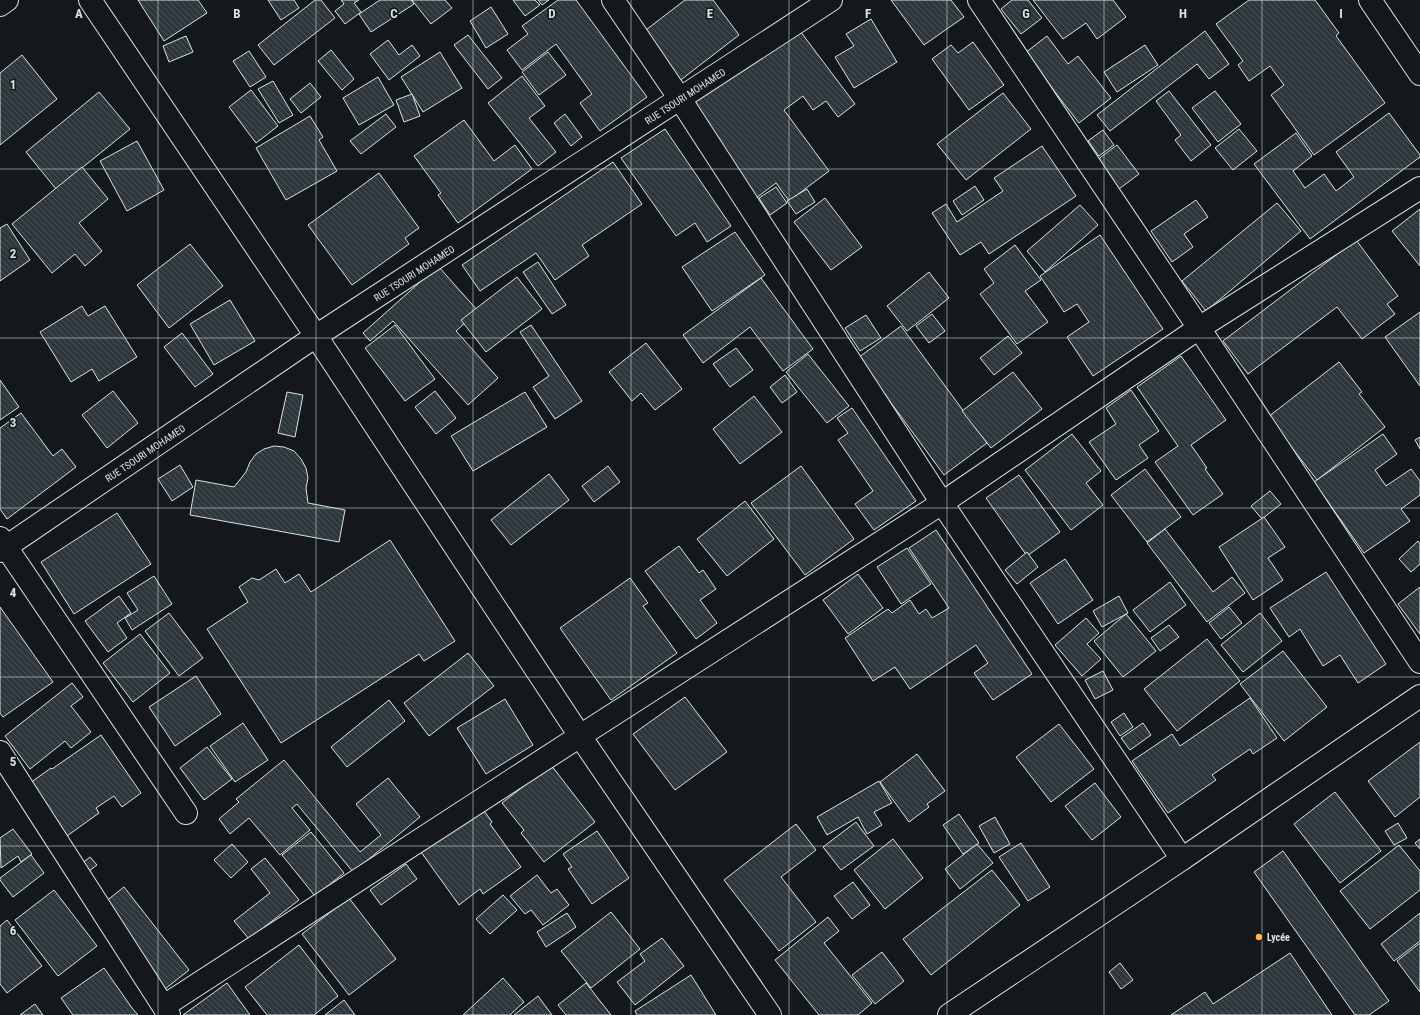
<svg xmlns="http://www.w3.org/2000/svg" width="1420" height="1015" viewBox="0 0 1420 1015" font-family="'Roboto Condensed',sans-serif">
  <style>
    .building { fill: url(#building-back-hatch); stroke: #d8e6dc }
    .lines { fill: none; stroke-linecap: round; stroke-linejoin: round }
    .minor-casing { stroke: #d8e6dc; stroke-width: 24 }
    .major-casing { stroke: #d8e6dc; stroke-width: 24 }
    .minor { stroke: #14181c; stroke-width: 22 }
    .major { stroke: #14181c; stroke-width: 22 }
    .grid { fill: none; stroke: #d8e6dc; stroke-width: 1; stroke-opacity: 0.55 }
    .poi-dot { fill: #ffb74d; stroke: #14181c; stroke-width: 1.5 }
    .labels { text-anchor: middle; stroke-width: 3; stroke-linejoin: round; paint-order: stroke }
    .street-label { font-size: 10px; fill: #d8e6dc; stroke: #14181c }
    .poi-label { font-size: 10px; font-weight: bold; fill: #d8e6dc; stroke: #14181c; text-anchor: start }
    .grid-label { font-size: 13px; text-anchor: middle; font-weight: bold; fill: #d8e6dc; stroke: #14181c; stroke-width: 3; stroke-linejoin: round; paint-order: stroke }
  </style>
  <defs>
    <pattern id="building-back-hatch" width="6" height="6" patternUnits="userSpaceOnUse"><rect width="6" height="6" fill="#2c363c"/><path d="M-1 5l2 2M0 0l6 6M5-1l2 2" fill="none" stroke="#4a5358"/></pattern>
  </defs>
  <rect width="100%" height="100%" fill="#14181c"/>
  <g class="building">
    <polygon points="138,0 198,0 207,13 164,41"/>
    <polygon points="268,0 294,0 299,8 281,20"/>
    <polygon points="315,0 321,0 335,18 274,65 258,45"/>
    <polygon points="341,0 359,0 354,3 361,12 345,24 335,11 344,4"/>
    <polygon points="380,0 411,0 414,4 371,32 359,14"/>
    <polygon points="412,0 445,0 452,8 431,24"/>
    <polygon points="513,0 535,0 540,5 525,16"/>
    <polygon points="538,0 549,0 542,5"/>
    <polygon points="558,0 576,0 647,97 600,131 580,103 592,94 556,44 522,70 507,50 528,34 522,26"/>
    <polygon points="685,0 713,0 739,35 678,82 642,33"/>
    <polygon points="891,0 951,0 964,17 924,45"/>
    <polygon points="1012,0 1028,0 1042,18 1021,34 1001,9"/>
    <polygon points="1033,0 1113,0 1126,17 1097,39 1086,23 1063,39"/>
    <polygon points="1249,0 1315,0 1339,33 1336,36 1385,103 1314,155 1271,95 1284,85 1270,66 1249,81 1238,65 1243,61 1216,24"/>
    <polygon points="491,7 508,34 486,48 470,21"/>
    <polygon points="871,19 897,62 854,88 835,57 854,46 846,34"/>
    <polygon points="794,23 855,104 838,117 826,101 813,110 803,96 784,110 829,171 789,201 776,183 756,198 686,103"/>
    <polygon points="1205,31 1229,64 1209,79 1197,64 1110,131 1097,115"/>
    <polygon points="468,35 502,78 488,89 454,45"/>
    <polygon points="186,36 193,52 169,62 163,46"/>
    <polygon points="1047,36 1068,64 1078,56 1111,98 1079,123 1025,53"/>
    <polygon points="388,40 399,55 412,45 420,56 389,80 370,54"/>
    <polygon points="973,42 1004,85 969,110 932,59 951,45 958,53"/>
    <polygon points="1145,45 1158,65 1117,92 1104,72"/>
    <polygon points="331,50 354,79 342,90 318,61"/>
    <polygon points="249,51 266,77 250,87 233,61"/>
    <polygon points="440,52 462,88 423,112 401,77"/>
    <polygon points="548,52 566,75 539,95 522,72"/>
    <polygon points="22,55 57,99 0,145 0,73"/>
    <polygon points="522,76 545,106 529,118 556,152 538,166 488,103"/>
    <polygon points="378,77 394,105 359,125 343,98"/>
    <polygon points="273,81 293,115 279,123 258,89"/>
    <polygon points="310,83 321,97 301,113 290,99"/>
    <polygon points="251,90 278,126 256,143 229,107"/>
    <polygon points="1169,91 1211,145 1191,161 1175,140 1181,135 1156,101"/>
    <polygon points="1215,91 1241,124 1218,142 1192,108"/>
    <polygon points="99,92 130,129 56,189 26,152"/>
    <polygon points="1003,93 1031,129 966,180 937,144"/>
    <polygon points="412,94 420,116 404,122 396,100"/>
    <polygon points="1389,113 1420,155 1420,157 1310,239 1254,164 1296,133 1312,156 1293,171 1305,188 1324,174 1336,191 1354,177 1336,152"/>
    <polygon points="386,114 396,127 361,154 350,141"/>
    <polygon points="565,114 582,137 571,146 554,123"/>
    <polygon points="310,116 323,137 319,140 337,171 286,200 256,148"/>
    <polygon points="464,120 494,161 515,145 532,169 458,223 438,195 441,193 414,156"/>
    <polygon points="665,129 731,226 707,242 695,223 676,236 621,158"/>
    <polygon points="1239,129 1257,151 1233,170 1215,148"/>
    <polygon points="1103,130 1114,145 1099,156 1088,141"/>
    <polygon points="137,141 164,190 127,211 100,161"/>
    <polygon points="1117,145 1139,174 1119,189 1097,160"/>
    <polygon points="1042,146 1076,196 989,254 981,242 960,255 932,213 946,204 957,222 1003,191 994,178"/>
    <polygon points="613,162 642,204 582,245 589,256 555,280 536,253 480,291 462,265"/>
    <polygon points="82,167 108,199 79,223 102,251 85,266 75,254 52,273 12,224"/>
    <polygon points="379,173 419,228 405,238 409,244 352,285 308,225"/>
    <polygon points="975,186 984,200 962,215 953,201"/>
    <polygon points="776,187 787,203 770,215 759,198"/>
    <polygon points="807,189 815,202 796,214 787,201"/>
    <polygon points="825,198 862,247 831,270 794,222"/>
    <polygon points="1196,200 1208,217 1184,234 1193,247 1172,262 1151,231"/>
    <polygon points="1277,203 1301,231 1206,311 1182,281"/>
    <polygon points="1080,205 1098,225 1045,272 1027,251"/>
    <polygon points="1420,209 1420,266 1392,231"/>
    <polygon points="7,224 30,260 0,281 0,228"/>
    <polygon points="735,232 765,275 712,311 682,267"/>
    <polygon points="1100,235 1163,329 1093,376 1067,337 1089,322 1077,304 1064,312 1040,276"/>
    <polygon points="1356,240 1398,296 1387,304 1395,314 1362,339 1337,307 1248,374 1223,341"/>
    <polygon points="190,244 223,286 169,328 137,285"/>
    <polygon points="1015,245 1041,280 1025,291 1048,322 1017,344 980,294 994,283 984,269"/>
    <polygon points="538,262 566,305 552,314 523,272"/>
    <polygon points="438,266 478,311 456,331 498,378 468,405 393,321 370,341 363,333"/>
    <polygon points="929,272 949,298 907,331 887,306"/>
    <polygon points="517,277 542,309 486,352 461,320"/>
    <polygon points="761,278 813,349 783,371 750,327 703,363 683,335"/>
    <polygon points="230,300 255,341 214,365 190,324"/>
    <polygon points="82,306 88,316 105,306 137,357 99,381 92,369 71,382 40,332"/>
    <polygon points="1420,312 1420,386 1385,337"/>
    <polygon points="932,314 945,331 929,343 916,326"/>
    <polygon points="866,315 881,338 860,351 845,328"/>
    <polygon points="395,325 435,379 405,401 365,348"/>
    <polygon points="531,325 582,401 555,419 533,387 549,376 520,332"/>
    <polygon points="901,326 987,443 944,475 858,358"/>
    <polygon points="182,333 213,374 195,387 164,347"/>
    <polygon points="1008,336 1022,353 994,375 980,358"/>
    <polygon points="646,343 682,389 655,410 641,393 632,401 609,372"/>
    <polygon points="736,348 753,370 730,387 713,364"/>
    <polygon points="808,354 849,406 827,423 786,372"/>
    <polygon points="1181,356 1226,420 1191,445 1207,468 1205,469 1223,494 1193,515 1155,462 1178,446 1137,387"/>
    <polygon points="1339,362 1362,392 1359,394 1385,427 1317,480 1268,417"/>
    <polygon points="1013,372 1042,409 991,448 962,411"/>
    <polygon points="785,375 797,392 782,403 770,387"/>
    <polygon points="0,380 19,407 0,420"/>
    <polygon points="1131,390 1159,431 1139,445 1148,458 1116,480 1089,442 1116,424 1106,408"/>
    <polygon points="113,391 138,423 107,448 82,415"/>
    <polygon points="435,391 456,418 436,434 415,407"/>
    <polygon points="287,392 303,395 295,437 278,433"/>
    <polygon points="525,392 547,427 473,471 451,436"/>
    <polygon points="754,396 782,432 740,464 713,429"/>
    <polygon points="852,408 916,501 874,530 855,504 873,491 838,440 848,433 837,418"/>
    <polygon points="21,413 53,456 62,449 76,467 7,519 0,509 0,428"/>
    <polygon points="1072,434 1101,471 1086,483 1103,505 1071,530 1025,470"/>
    <polygon points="1383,434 1397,454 1375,470 1386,486 1411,469 1420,481 1420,495 1401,509 1410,521 1364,553 1314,482"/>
    <polygon points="1420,437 1420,449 1415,440"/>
    <polygon points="274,446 284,447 294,451 301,459 306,468 308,478 306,488 308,503 345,510 339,542 190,515 196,480 234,487 246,472 250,462 256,454 264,449"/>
    <polygon points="180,465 193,487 172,501 158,479"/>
    <polygon points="608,466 620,482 594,502 582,486"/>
    <polygon points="801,466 854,539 805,575 751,503"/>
    <polygon points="1145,469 1181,517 1147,542 1111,495"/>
    <polygon points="549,474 569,500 511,545 491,520"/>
    <polygon points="1019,475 1060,532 1027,556 986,498"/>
    <polygon points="1270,491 1281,504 1262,519 1251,506"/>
    <polygon points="745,501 774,539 727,576 697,539"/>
    <polygon points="117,513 151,564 74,614 41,562"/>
    <polygon points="1264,517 1285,547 1268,558 1283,580 1253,600 1219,547"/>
    <polygon points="1165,529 1213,592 1232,577 1245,593 1207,622 1147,543"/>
    <polygon points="936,530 1032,674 993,700 974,673 988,663 976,645 910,689 895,667 873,681 845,638 888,609 892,613 910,600 919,614 926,609 932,618 949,608 909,548"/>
    <polygon points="390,540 455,641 424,661 419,654 281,743 207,629 248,602 239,587 252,578 259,580 276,569 285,583 299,574 311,592"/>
    <polygon points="1418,541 1420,544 1420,564 1411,572 1399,559"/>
    <polygon points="679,546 699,573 703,570 716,589 700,600 717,623 696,639 645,571"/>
    <polygon points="907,548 931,584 901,604 877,567"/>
    <polygon points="1027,552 1038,567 1017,584 1005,570"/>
    <polygon points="1065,559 1093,600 1058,624 1030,583"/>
    <polygon points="1326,572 1386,664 1358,683 1340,655 1323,666 1300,629 1289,637 1270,608"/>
    <polygon points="858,574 883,608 848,634 823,600"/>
    <polygon points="154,576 172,604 132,630 125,618 138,610 127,593"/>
    <polygon points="630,578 648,603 643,606 677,653 611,700 560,628"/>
    <polygon points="1170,582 1186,605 1150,632 1133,610"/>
    <polygon points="1420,587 1420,634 1398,604"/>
    <polygon points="119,596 131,613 117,623 127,638 108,652 85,621"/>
    <polygon points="1119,596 1128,613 1102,627 1093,611"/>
    <polygon points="0,607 53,682 3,717 0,713"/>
    <polygon points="1229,607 1242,623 1221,639 1209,623"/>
    <polygon points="169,613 203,658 179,676 145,631"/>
    <polygon points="1260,613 1282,641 1243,672 1221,645"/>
    <polygon points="1126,614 1156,651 1123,677 1094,641"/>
    <polygon points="1086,618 1099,633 1087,644 1101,659 1082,676 1055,645"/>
    <polygon points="1169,625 1179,637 1160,651 1151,638"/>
    <polygon points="140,634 170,673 133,702 103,663"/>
    <polygon points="1207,639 1240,681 1177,731 1144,689"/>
    <polygon points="1283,651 1327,707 1284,741 1240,684"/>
    <polygon points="468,653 494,686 429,736 404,703"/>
    <polygon points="1103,671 1113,690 1095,699 1085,680"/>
    <polygon points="196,676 221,714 175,746 149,707"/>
    <polygon points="72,683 83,697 71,706 91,732 71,748 65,741 30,769 5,736"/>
    <polygon points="685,697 727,752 675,790 633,734"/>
    <polygon points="1250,698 1277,738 1253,754 1250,749 1212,775 1216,780 1168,813 1132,761 1172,734 1180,746"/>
    <polygon points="505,699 533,745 486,774 457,728"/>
    <polygon points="389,700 405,721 347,767 331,747"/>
    <polygon points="1124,713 1133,727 1120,736 1111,722"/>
    <polygon points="243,723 268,760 235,782 210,746"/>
    <polygon points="1143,723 1151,735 1130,750 1121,738"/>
    <polygon points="1059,724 1094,769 1051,802 1016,757"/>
    <polygon points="101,735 141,793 122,807 114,796 96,808 99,813 60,841 23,788 51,768 52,769"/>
    <polygon points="1420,742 1420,797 1395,817 1368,781"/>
    <polygon points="207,747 232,779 204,800 180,768"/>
    <polygon points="917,754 945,791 927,804 929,807 909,822 880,782"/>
    <polygon points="284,760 360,852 381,835 356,804 388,778 420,817 353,872 297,804 292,808 310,830 280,855 249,818 230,834 219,819 239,802 236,799"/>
    <polygon points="551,765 595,822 544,862 521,833 524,830 502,803"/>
    <polygon points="879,781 892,803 874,812 882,825 867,834 858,817 827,835 817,817"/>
    <polygon points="1095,783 1121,817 1092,840 1065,806"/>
    <polygon points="1335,792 1381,851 1340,883 1294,824"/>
    <polygon points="477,801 492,822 490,824 521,867 483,894 480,889 459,905 416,845"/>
    <polygon points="959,814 979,843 963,854 943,825"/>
    <polygon points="995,817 1010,844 994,853 979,826"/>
    <polygon points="856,822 874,846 841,870 823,847"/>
    <polygon points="1398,823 1407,838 1394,845 1385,831"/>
    <polygon points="796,824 816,850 781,877 816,922 779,951 724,880"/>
    <polygon points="13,829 32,854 21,862 18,856 1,868 0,838"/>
    <polygon points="597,831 629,878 592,904 568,869 572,867 563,854"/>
    <polygon points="311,832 344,873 315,896 282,855"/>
    <polygon points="893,839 923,878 885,909 854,870"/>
    <polygon points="1420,839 1420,849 1415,843"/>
    <polygon points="1021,843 1050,887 1028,901 999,857"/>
    <polygon points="232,844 248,862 231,878 214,860"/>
    <polygon points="977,844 993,863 960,889 945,869"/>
    <polygon points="1399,845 1420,871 1420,890 1370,929 1340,891"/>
    <polygon points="1283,851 1389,1001 1369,1015 1355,1015 1254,872"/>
    <polygon points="31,855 44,873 13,897 0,880 0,878"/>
    <polygon points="90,857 97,865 81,877 75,869"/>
    <polygon points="265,858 299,900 249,939 234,921 270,893 251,869"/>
    <polygon points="406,864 417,879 381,905 370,890"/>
    <polygon points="992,870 1020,905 931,975 903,939"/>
    <polygon points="537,875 551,893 557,889 569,905 543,925 531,910 525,914 510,896"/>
    <polygon points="853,882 870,905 852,919 834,896"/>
    <polygon points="124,887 189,970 160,993 95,910"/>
    <polygon points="54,890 97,946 58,976 15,920"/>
    <polygon points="503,895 517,910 490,934 476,919"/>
    <polygon points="349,898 396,959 349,995 302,934"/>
    <polygon points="611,912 640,949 591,988 561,951"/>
    <polygon points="567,913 576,927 546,947 537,932"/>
    <polygon points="1420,913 1420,941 1394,961 1381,944"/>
    <polygon points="828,917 839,931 824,943 872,1003 858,1015 819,1015 775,960"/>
    <polygon points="7,920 42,966 7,993 0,984 0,926"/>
    <polygon points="662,938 684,966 635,1005 617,982 645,961 640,954"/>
    <polygon points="1420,943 1420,992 1397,961"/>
    <polygon points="299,945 338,996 314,1015 267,1015 245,987"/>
    <polygon points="882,952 904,981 875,1004 852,975"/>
    <polygon points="1290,953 1332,1015 1171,1015 1205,992 1213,1004"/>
    <polygon points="1120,963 1133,980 1121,989 1109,972"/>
    <polygon points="104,968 132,1008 138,1015 73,1015 61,998"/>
    <polygon points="691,975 716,1015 637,1015 635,1011"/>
    <polygon points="503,978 524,1002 510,1015 463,1015"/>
    <polygon points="227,983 250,1015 183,1015"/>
    <polygon points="586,983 611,1015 566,1015 558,1005"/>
    <polygon points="538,996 552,1015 514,1015"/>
    <polygon points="344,1000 355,1015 325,1015"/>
    <polygon points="35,1004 43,1015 20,1015"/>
  </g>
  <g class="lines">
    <defs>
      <g id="minor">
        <polyline points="90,0 316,336 580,736 164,1006"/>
        <polyline points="613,0 680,99 942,503 1182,859 1420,696"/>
        <polyline points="979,0 1199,328 1420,662"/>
        <polyline points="0,5 7,0"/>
        <polyline points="0,538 186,813"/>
        <polyline points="0,551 316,336 831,0"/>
        <polyline points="0,752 169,1015"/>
        <polyline points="770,1015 580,736 942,503 1199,328 1420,188"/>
        <polyline points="949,1015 1182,859"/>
      </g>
      <polyline id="major" points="1370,0 1420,74"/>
    </defs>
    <use href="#minor" class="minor-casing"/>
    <use href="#major" class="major-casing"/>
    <use href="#minor" class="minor"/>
    <use href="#major" class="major"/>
  </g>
  <path class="grid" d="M158,0V1015M316,0V1015M473,0V1015M631,0V1015M789,0V1015M947,0V1015M1104,0V1015M1262,0V1015M0,169H1420M0,338H1420M0,508H1420M0,677H1420M0,846H1420"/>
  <circle class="poi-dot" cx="1259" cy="937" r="4"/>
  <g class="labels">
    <g class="street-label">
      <text transform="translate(685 96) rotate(-33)" y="4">RUE TSOURI MOHAMED</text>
      <text transform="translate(414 273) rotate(-33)" y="4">RUE TSOURI MOHAMED</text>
      <text transform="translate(145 453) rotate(-34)" y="4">RUE TSOURI MOHAMED</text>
    </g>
    <g class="poi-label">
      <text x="1267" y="941">Lycée</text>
    </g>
  </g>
  <g class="grid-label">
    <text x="79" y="18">A</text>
    <text x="237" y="18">B</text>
    <text x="394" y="18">C</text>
    <text x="552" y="18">D</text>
    <text x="710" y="18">E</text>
    <text x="868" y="18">F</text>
    <text x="1026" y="18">G</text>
    <text x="1183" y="18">H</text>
    <text x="1341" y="18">I</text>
    <text x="13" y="89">1</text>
    <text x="13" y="258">2</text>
    <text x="13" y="427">3</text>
    <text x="13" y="597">4</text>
    <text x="13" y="766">5</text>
    <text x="13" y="935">6</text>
  </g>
</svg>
